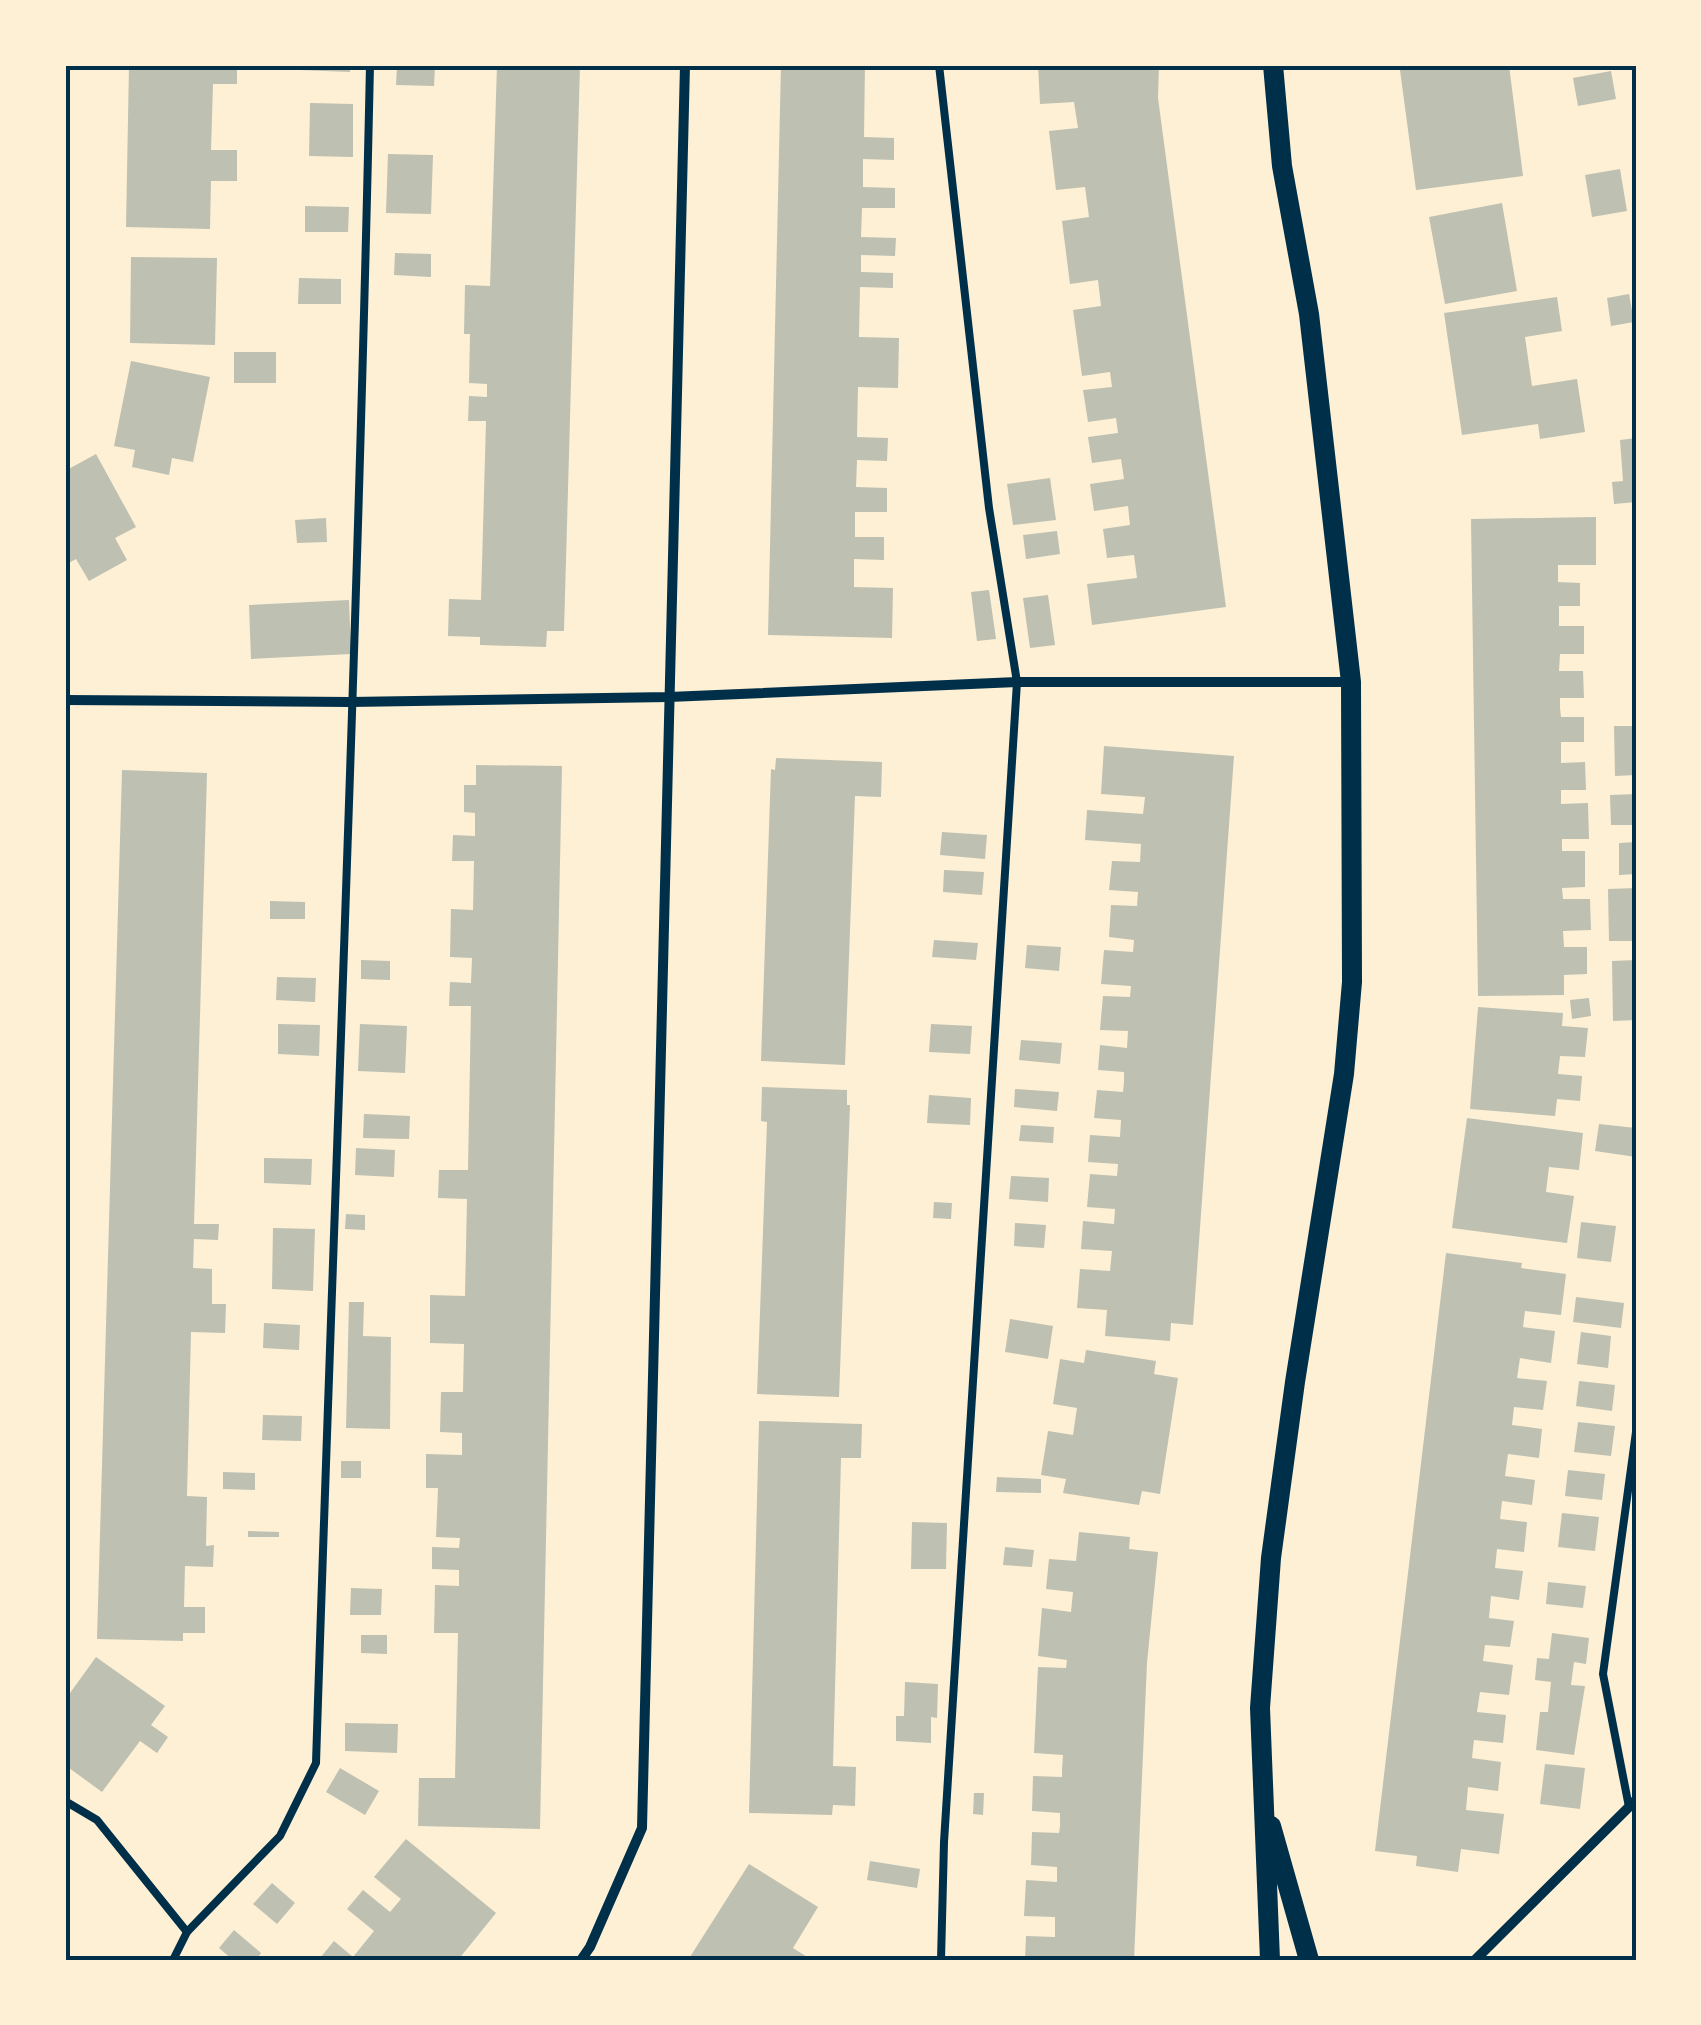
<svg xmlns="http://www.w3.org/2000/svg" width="1701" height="2025" viewBox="0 0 1701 2025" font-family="'Titillium Web',sans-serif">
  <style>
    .building { fill: #bec0b2 }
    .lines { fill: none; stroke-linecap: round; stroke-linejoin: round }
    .service { stroke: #003049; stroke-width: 8 }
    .minor { stroke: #003049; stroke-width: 10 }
    .secondary { stroke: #003049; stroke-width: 20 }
    .neatline { fill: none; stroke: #003049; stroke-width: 4 }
  </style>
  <rect width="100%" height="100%" fill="#fdf0d5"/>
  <g class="building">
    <polygon points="129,65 237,65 237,84 213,84 211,150 237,150 237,181 211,181 210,229 126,227"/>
    <polygon points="299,65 350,65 350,72 299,70"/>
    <polygon points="497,65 580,65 564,631 547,631 546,647 480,645 480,637 448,636 449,599 481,600 486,421 468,421 469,396 487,397 487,384 469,383 470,334 464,334 465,285 490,286"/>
    <polygon points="781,65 865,65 864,137 894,138 894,160 863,159 863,187 895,188 895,208 862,208 861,237 896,238 895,256 861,255 861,272 893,273 893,288 860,287 859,337 899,338 898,388 858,387 857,437 888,438 887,461 857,460 856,487 887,488 887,512 855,512 855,537 884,537 884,560 854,559 854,587 893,588 892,638 768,635"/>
    <polygon points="1038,65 1159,65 1158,98 1226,607 1092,625 1087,584 1137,578 1134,555 1107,558 1103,529 1130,525 1128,506 1094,511 1090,484 1124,479 1121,459 1092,463 1088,437 1118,433 1116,418 1088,422 1083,390 1112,387 1110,372 1082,376 1073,310 1101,306 1098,280 1070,284 1062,221 1089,217 1085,187 1056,190 1049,131 1078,128 1074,102 1040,104"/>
    <polygon points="1436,65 1509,65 1523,176 1416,190 1400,70"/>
    <polygon points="397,66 435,67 434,86 396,85"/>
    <polygon points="1611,71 1616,99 1578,106 1573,78"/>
    <polygon points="310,103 353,104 353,157 309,156"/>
    <polygon points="388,154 433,155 431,214 386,213"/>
    <polygon points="1620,169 1627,211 1592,217 1585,175"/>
    <polygon points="1502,203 1517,291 1445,304 1429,217"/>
    <polygon points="305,206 349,207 348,232 305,232"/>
    <polygon points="395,253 431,254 431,277 394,275"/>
    <polygon points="131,257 217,258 215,345 130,343"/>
    <polygon points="299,278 341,279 341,304 298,304"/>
    <polygon points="1629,294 1634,322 1611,326 1607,298"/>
    <polygon points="1557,297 1562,331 1525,337 1532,386 1577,379 1585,432 1540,439 1538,424 1462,435 1444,313"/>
    <rect x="234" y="352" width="42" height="31"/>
    <polygon points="131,361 210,377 193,462 172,458 169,475 132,467 135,450 114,446"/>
    <polygon points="1636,438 1636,502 1614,504 1612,482 1623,481 1620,440"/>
    <polygon points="96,454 136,527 115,538 127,560 89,581 76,559 65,565 65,471"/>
    <polygon points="1050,478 1056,520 1013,525 1007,484"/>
    <polygon points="1596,517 1596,565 1558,565 1558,582 1580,583 1580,606 1559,606 1559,626 1584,626 1584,654 1560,654 1559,671 1583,671 1584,698 1560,698 1560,708 1561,717 1584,717 1584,742 1561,742 1561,763 1585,762 1586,790 1561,790 1561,804 1588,803 1589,839 1562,839 1562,851 1585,851 1585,887 1562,888 1563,899 1590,899 1591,930 1563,931 1564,947 1587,947 1587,974 1564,975 1564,995 1478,996 1471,519"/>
    <polygon points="326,518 327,542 297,543 295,520"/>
    <polygon points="1057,531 1060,554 1026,559 1023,535"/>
    <polygon points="989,590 996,639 977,641 971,592"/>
    <polygon points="1048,595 1055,645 1030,648 1023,598"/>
    <polygon points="349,600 351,654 251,659 249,605"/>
    <polygon points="1614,726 1636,726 1636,775 1615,776"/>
    <polygon points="1104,746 1234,756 1193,1325 1171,1323 1170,1341 1105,1336 1107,1310 1077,1308 1080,1269 1110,1271 1112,1251 1081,1249 1083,1221 1114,1224 1115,1209 1087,1207 1090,1174 1117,1176 1118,1164 1088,1162 1090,1135 1120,1137 1121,1120 1094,1118 1097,1090 1123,1092 1124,1082 1124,1072 1098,1070 1100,1045 1127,1048 1128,1031 1100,1030 1103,996 1130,997 1131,986 1101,984 1104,950 1133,952 1134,940 1109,937 1111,905 1137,906 1138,892 1109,890 1112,861 1140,862 1141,844 1085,840 1087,810 1143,814 1145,797 1101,794"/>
    <polygon points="776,758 882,762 881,797 855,796 845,1065 761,1061 771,769 775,770"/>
    <polygon points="476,765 562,766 540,1829 418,1826 419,1778 455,1778 458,1633 434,1633 435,1585 459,1586 459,1570 432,1569 432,1547 459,1548 460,1538 436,1537 438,1488 426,1488 426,1454 462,1455 462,1433 440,1432 441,1392 463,1392 464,1344 430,1343 430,1295 465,1296 467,1199 438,1198 439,1170 468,1170 471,1006 449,1006 450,982 471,983 472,958 450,957 451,909 473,910 474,861 452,861 453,835 475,836 475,813 464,812 464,785 476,785"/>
    <polygon points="122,770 207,773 194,1224 219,1224 218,1240 194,1239 193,1268 212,1269 212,1304 226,1304 225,1333 191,1332 187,1496 207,1497 206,1546 214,1545 213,1567 185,1566 184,1607 205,1607 205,1633 183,1633 183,1641 97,1639"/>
    <polygon points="1636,794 1636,825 1611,825 1610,795"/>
    <polygon points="942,832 987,835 985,859 940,855"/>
    <polygon points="1636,842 1636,874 1619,875 1619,843"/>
    <polygon points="944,870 984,872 982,895 943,892"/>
    <polygon points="1636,888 1636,941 1609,941 1608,889"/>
    <polygon points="270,901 305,902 305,919 270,919"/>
    <polygon points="934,940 978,943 976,960 932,957"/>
    <polygon points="1027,945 1061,947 1059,971 1025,968"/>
    <polygon points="361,960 390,961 390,980 361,979"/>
    <polygon points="1636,960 1636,1020 1613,1021 1612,961"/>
    <polygon points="277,977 316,978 315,1002 276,1000"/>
    <polygon points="1589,998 1591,1016 1572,1019 1570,1000"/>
    <polygon points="1478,1007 1563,1013 1562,1026 1588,1028 1585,1057 1560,1056 1558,1074 1582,1076 1580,1101 1557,1099 1555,1116 1470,1109"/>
    <polygon points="278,1024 320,1025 319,1056 278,1054"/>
    <polygon points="360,1024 407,1026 405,1073 358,1071"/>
    <polygon points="931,1024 972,1026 970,1054 929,1052"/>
    <polygon points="1021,1040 1062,1043 1060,1064 1019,1060"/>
    <polygon points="762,1087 847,1090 847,1105 850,1105 839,1397 757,1394 767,1122 761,1121"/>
    <polygon points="1015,1089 1059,1092 1057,1111 1014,1107"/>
    <polygon points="929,1095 971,1098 970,1125 927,1123"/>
    <polygon points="364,1114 410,1116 409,1139 363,1138"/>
    <polygon points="1467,1118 1583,1133 1579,1170 1549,1167 1546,1192 1574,1196 1567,1243 1452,1228"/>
    <polygon points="1599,1124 1636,1128 1636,1157 1595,1151"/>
    <polygon points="1021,1125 1054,1127 1053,1143 1019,1141"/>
    <polygon points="356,1148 395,1150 394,1177 355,1175"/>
    <polygon points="264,1158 312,1159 311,1185 264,1183"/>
    <polygon points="1011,1176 1049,1178 1048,1202 1009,1199"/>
    <polygon points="934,1202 952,1203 951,1219 933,1218"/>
    <polygon points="346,1214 365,1215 365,1230 345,1229"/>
    <polygon points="1581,1222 1616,1226 1611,1262 1577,1258"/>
    <polygon points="1015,1223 1046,1225 1044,1248 1014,1246"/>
    <polygon points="273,1228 315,1229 313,1291 272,1289"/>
    <polygon points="1446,1253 1522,1263 1521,1268 1566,1274 1561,1315 1525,1311 1523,1327 1555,1331 1551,1363 1520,1358 1517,1378 1547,1381 1543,1410 1514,1407 1512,1425 1542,1429 1539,1458 1508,1454 1505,1476 1535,1480 1532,1505 1502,1501 1500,1519 1527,1522 1524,1552 1497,1549 1495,1568 1523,1571 1519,1600 1491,1596 1489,1618 1514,1621 1510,1647 1485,1645 1483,1661 1513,1665 1509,1695 1480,1692 1477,1712 1506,1715 1503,1743 1474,1740 1472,1758 1501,1762 1498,1791 1468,1787 1466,1810 1504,1814 1499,1854 1461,1849 1458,1872 1416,1866 1417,1856 1375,1851"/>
    <polygon points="1576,1297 1624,1303 1621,1328 1573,1322"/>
    <polygon points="349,1302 364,1302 363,1336 391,1337 390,1429 346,1428"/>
    <polygon points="1010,1319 1053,1326 1048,1359 1005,1352"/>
    <polygon points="264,1323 300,1325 299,1350 263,1348"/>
    <polygon points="1581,1332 1611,1336 1608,1368 1577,1364"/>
    <polygon points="1086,1350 1156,1361 1154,1374 1178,1378 1160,1494 1142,1491 1139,1505 1063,1493 1066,1479 1041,1475 1048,1431 1073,1435 1075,1421 1077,1408 1053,1404 1060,1359 1084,1363"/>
    <polygon points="1579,1381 1615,1385 1612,1411 1576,1406"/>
    <polygon points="263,1415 302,1416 301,1441 262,1440"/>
    <polygon points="759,1421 862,1424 861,1458 841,1458 833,1766 856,1767 855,1806 833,1805 832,1815 749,1813"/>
    <polygon points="1578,1422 1615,1426 1611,1456 1574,1452"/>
    <rect x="341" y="1461" width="20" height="17"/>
    <polygon points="1568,1470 1605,1474 1602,1500 1565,1496"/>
    <polygon points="223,1472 255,1473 255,1490 223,1489"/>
    <polygon points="997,1477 1041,1479 1041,1493 996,1492"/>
    <polygon points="1562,1513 1599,1517 1595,1551 1558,1547"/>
    <polygon points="912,1522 947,1523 946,1569 911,1569"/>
    <polygon points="248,1531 279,1532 279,1537 248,1537"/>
    <polygon points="1079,1532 1130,1537 1129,1549 1158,1552 1147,1663 1134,1960 1025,1960 1026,1936 1055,1937 1055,1917 1024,1916 1026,1880 1057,1882 1057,1867 1031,1865 1032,1832 1059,1833 1060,1826 1060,1813 1032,1811 1033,1776 1062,1777 1062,1770 1063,1755 1034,1753 1038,1667 1066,1668 1067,1660 1038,1656 1042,1608 1071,1612 1073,1592 1046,1589 1049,1559 1076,1561"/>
    <polygon points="1005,1547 1034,1550 1032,1567 1003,1565"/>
    <polygon points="1548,1582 1586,1586 1583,1608 1546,1604"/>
    <polygon points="351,1588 382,1589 381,1615 350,1615"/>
    <polygon points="1552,1633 1589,1638 1586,1664 1574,1662 1571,1685 1585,1686 1574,1755 1536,1750 1540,1712 1548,1712 1551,1682 1535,1680 1537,1658 1549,1659"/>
    <polygon points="361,1635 387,1635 387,1654 361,1653"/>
    <polygon points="96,1657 165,1706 151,1725 168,1737 157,1753 140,1741 102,1792 65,1765 65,1700"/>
    <polygon points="905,1682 938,1684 937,1718 931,1717 931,1743 896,1741 896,1716 904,1716"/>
    <polygon points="345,1723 398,1724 397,1753 345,1751"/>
    <polygon points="1545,1764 1585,1768 1580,1809 1540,1804"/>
    <polygon points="340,1768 379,1791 365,1815 326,1792"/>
    <polygon points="974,1793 984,1793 983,1815 973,1814"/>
    <polygon points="406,1839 496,1913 458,1960 323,1960 320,1958 334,1941 353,1957 374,1931 347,1909 363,1890 390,1912 401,1899 374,1877"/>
    <polygon points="870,1861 920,1869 917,1888 867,1880"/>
    <polygon points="749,1864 818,1907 793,1948 812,1960 688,1960"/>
    <polygon points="272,1883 295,1903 277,1924 253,1904"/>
    <polygon points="234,1930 261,1953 256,1960 233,1960 219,1948"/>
  </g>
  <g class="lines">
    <g class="service">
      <polyline points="939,65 989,508 1017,682 944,1842 941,1960"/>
      <polyline points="65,1801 97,1820 187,1932"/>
      <polyline points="1629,1807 1603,1674 1636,1432"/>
      <path d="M173,1960L187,1932L280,1836L316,1763C334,1197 358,631 370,65"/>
    </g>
    <g class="minor">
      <polyline points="65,700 350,702 669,697 1017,682 1351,682"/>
      <polyline points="581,1960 590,1947 642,1828 685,65"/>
      <polyline points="1475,1960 1636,1800"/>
    </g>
    <g class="secondary">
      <polyline points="1271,1826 1309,1960"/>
      <polyline points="1270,1960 1260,1708 1271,1558 1295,1382 1344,1074 1352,982 1351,682 1309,314 1282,166 1273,65"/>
    </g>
  </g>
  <rect width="1701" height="2025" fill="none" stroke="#fdf0d5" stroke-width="135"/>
  <rect x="68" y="68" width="1566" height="1890" class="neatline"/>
</svg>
